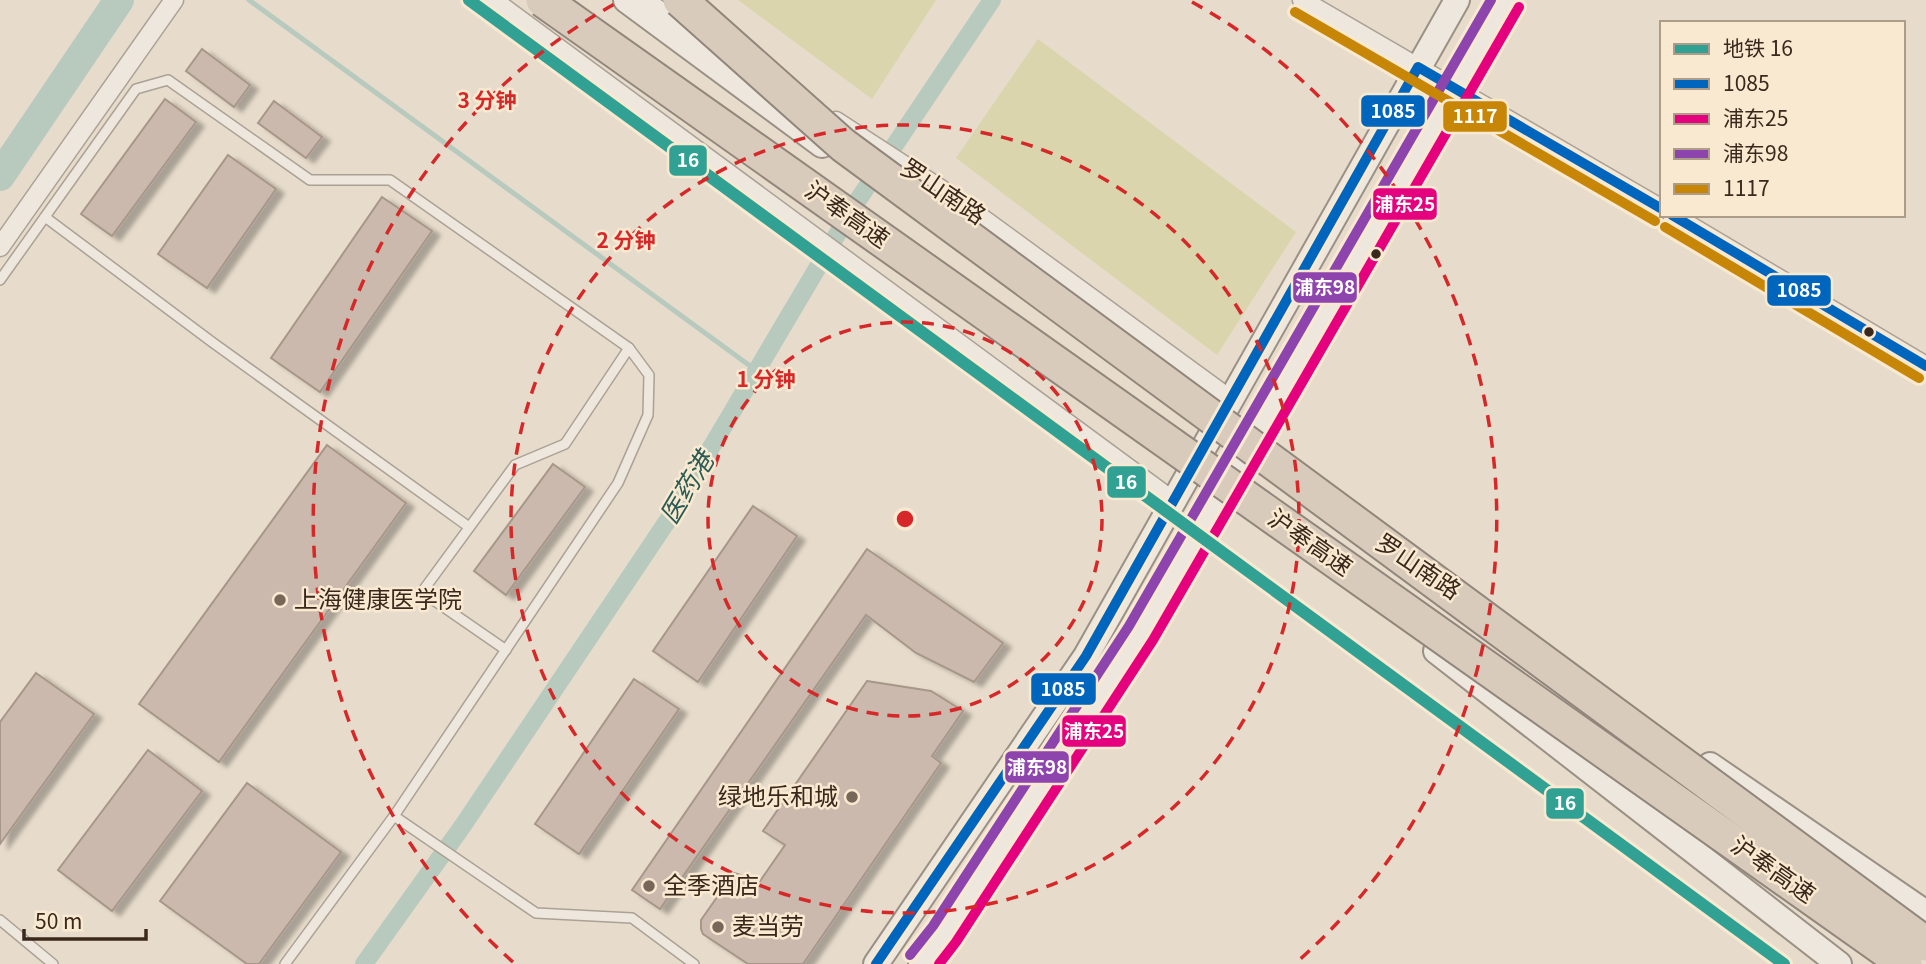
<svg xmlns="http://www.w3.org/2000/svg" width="1926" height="964" viewBox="0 0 1926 964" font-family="Georgia,'Noto Sans SC',serif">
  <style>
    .green { fill: #dad5ac }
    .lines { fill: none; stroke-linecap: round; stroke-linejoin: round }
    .stream { stroke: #b7cabd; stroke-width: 5 }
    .canal { stroke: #b7cabd; stroke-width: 18 }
    .river { stroke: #b7cabd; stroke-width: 30 }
    .building { fill: #cab9ac; stroke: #a7978a; stroke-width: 2; filter: url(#shadow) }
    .lane-casing { stroke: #aba195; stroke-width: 12 }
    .street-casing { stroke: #aba195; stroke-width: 21 }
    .secondary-casing { stroke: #9b9084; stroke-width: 28 }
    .lane { stroke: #eee7de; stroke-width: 9 }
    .street { stroke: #eee7de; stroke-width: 18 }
    .secondary { stroke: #eee7de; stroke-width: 24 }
    .highway-bridge-casing { stroke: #91867b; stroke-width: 37; stroke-linecap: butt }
    .highway-bridge { stroke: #d9cbbc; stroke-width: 33 }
    .bus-1-casing { stroke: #f8e9d0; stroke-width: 16 }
    .bus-2-casing { stroke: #f8e9d0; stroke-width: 16 }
    .bus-3-casing { stroke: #f8e9d0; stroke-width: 16 }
    .bus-4-casing { stroke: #f8e9d0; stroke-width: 16 }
    .bus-1 { stroke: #0065bd; stroke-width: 10 }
    .bus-2 { stroke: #e5007d; stroke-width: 10 }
    .bus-3 { stroke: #8e44ad; stroke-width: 10 }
    .bus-4 { stroke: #c88607; stroke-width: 10 }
    .metro-1-casing { stroke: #f8e9d0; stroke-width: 18 }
    .metro-1 { stroke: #30a192; stroke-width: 12 }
    .ring { fill: none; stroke: #d62828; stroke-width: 3.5; stroke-dasharray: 12 9 }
    .bus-dot { fill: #3a281c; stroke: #f8e9d0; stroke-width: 2.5 }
    .poi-dot { fill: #776759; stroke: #f8e9d0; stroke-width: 2.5 }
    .labels { text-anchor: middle; stroke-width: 5; stroke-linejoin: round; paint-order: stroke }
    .street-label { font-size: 24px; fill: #3a281c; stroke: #f8e9d0 }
    .poi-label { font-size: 24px; fill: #3a281c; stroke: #f8e9d0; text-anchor: start }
    .water-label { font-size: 26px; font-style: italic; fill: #2a5b54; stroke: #f8e9d0 }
    .centre { fill: #d62828; stroke: #f8e9d0; stroke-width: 3.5 }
    .ring-label { font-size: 21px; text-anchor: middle; font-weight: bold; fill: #d62828; stroke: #f8e9d0; stroke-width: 5; stroke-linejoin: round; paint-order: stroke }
    .line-badge { stroke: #f8e9d0; stroke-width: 2.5 }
    .badge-label { font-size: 19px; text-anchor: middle; font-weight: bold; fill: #fff }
  </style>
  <defs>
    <filter id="shadow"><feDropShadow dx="8" dy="4.5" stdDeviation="2" flood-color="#0004"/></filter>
  </defs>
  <rect width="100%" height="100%" fill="#e7dccb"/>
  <g class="green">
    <polygon points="738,0 936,0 872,99"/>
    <polygon points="1038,39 1296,232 1217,355 956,158"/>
  </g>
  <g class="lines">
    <polyline class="stream" points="249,0 757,371"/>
    <polyline class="canal" points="364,964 464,824 670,517 854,206 992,0"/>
    <polyline class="river" points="0,176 119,0"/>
  </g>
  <g class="building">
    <polygon points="202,49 250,85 234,107 186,71"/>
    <polygon points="165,99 196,122 112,236 81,214"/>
    <polygon points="274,101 322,137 306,158 258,123"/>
    <polygon points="228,155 276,189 207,288 158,254"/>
    <polygon points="382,197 432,231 320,392 271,358"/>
    <polygon points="327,445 406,503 219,762 139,704"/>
    <polygon points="553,464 585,487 506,595 474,571"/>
    <polygon points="753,506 797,536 698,682 653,651"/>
    <polygon points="867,549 1003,643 974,682 916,653 866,615 660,909 632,890"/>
    <polygon points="36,673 94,714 0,844 0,722"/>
    <polygon points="634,679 679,709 579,854 535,824"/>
    <polygon points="867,681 931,691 963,711 932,756 941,763 803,964 748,964 703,934 701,929 701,920 734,873 760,881 785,845 763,831"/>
    <polygon points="148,750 202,791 112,911 58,870"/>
    <polygon points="247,783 341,852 259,964 247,964 160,901"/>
  </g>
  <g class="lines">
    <defs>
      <g id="lane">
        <polyline points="45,217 212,342 469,527"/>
        <polyline points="0,280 136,89 168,80 310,180 390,180 629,348 649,375 648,415 618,483 394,816 285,964"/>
        <polyline points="506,650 422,592 515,465 565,444 629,348"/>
        <polyline points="394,816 536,913 632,918 694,964"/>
        <polyline points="0,920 53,964"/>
      </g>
      <g id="street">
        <polyline points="493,0 1173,501"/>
        <polyline points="1302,0 1662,209"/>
        <polyline points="653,6 708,43"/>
        <polyline points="836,121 953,197 1231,400"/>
        <polyline points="1672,215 1926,366"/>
        <polyline points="0,247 174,0"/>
      </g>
      <g id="secondary">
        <polyline points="626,0 822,145"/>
        <polyline points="1436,651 1839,964"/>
        <polyline points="1710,765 1926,913"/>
        <polyline points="876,964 1086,656 1457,0"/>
        <polyline points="921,964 944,934 1141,633 1507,0"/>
      </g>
    </defs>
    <use href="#lane" class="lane-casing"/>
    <use href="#street" class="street-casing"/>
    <use href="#secondary" class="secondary-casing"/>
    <use href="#lane" class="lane"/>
    <use href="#street" class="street"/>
    <use href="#secondary" class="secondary"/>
    <defs>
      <g id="highway-bridge">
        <polyline points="543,0 1905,964"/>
        <polyline points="680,0 843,145 1926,944"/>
      </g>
    </defs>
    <use href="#highway-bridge" class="highway-bridge-casing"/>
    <use href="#highway-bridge" class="highway-bridge"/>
    <defs>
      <g id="bus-1">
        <polyline points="1672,215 1926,366"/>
        <polyline points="876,964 1086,656 1418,67 1662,209"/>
      </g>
      <polyline id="bus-2" points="939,964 956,942 1153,640 1519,7"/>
      <polyline id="bus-3" points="910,955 933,926 1129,626 1491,0"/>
      <g id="bus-4">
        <polyline points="1295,12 1655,221"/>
        <polyline points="1665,227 1919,378"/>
      </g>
    </defs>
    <use href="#bus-1" class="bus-1-casing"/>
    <use href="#bus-2" class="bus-2-casing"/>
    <use href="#bus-3" class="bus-3-casing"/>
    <use href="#bus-4" class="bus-4-casing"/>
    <use href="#bus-1" class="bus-1"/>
    <use href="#bus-2" class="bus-2"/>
    <use href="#bus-3" class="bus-3"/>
    <use href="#bus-4" class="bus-4"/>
    <defs>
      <polyline id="metro-1" points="469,0 1784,964"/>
    </defs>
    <use href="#metro-1" class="metro-1-casing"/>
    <use href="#metro-1" class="metro-1"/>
  </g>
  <g class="ring">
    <circle cx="905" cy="519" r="197"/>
    <circle cx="905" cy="519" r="394"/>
    <path d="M513 962A591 591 0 0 1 618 2M1192 2A591 591 0 0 1 1297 962"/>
  </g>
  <g class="bus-dot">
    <circle cx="1376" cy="254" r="6"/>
    <circle cx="1869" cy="332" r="6"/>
  </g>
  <g class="poi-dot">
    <circle cx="280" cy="600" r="7"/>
    <circle cx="852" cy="797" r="7"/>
    <circle cx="649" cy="886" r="7"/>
    <circle cx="718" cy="927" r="7"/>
  </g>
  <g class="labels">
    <g class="street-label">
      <text transform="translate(943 192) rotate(34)" y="8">罗山南路</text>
      <text transform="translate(847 215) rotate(35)" y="8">沪奉高速</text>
      <text transform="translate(1310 543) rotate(35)" y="8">沪奉高速</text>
      <text transform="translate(1418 567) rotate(34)" y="8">罗山南路</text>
      <text transform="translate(1773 870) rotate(35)" y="8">沪奉高速</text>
    </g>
    <g class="poi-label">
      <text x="294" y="608">上海健康医学院</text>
      <text x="838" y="805" text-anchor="end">绿地乐和城</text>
      <text x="663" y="894">全季酒店</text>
      <text x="732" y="935">麦当劳</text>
    </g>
    <g class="water-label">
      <text transform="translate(687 488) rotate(-59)" y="9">医药港</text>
    </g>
  </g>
  <circle cx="905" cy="519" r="10" class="centre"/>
  <g class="ring-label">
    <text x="487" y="108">3 分钟</text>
    <text x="626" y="248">2 分钟</text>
    <text x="766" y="387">1 分钟</text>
  </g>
  <g class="line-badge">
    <rect x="1360" y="94" width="66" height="34" rx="7" fill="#0065bd"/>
    <rect x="1442" y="100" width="66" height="33" rx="7" fill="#c88607"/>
    <rect x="668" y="144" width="40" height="33" rx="7" fill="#30a192"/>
    <rect x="1372" y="187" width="66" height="34" rx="7" fill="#e5007d"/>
    <rect x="1292" y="271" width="66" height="33" rx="7" fill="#8e44ad"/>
    <rect x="1766" y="274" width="66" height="33" rx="7" fill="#0065bd"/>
    <rect x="1106" y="465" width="41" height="34" rx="7" fill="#30a192"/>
    <rect x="1030" y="672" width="67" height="34" rx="7" fill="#0065bd"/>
    <rect x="1061" y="714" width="66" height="34" rx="7" fill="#e5007d"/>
    <rect x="1004" y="750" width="66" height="34" rx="7" fill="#8e44ad"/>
    <rect x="1545" y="787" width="40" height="33" rx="7" fill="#30a192"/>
  </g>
  <g class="badge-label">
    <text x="1393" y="118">1085</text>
    <text x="1475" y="123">1117</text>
    <text x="688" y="167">16</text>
    <text x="1405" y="211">浦东25</text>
    <text x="1325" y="294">浦东98</text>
    <text x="1799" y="297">1085</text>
    <text x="1126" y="489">16</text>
    <text x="1063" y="696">1085</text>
    <text x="1094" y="738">浦东25</text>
    <text x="1037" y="774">浦东98</text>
    <text x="1565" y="810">16</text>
  </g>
  <rect x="1660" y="21" width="245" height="196" fill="#f8e9d0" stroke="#ac9c88" stroke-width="2"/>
  <rect x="1674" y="44" width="35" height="10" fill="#30a192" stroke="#ac9c88" stroke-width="2"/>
  <text x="1723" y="56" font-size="21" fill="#3a281c">地铁 16</text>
  <rect x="1674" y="79" width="35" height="10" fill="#0065bd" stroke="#ac9c88" stroke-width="2"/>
  <text x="1723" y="91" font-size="21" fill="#3a281c">1085</text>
  <rect x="1674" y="114" width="35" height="10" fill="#e5007d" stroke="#ac9c88" stroke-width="2"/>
  <text x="1723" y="126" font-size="21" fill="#3a281c">浦东25</text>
  <rect x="1674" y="149" width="35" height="10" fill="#8e44ad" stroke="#ac9c88" stroke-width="2"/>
  <text x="1723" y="161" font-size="21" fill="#3a281c">浦东98</text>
  <rect x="1674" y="184" width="35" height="10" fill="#c88607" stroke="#ac9c88" stroke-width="2"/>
  <text x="1723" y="196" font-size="21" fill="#3a281c">1117</text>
  <path d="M24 929v10h122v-10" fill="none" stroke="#3a281c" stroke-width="3.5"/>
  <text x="35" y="929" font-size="21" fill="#3a281c" stroke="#f8e9d0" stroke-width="5" paint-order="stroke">50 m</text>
</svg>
